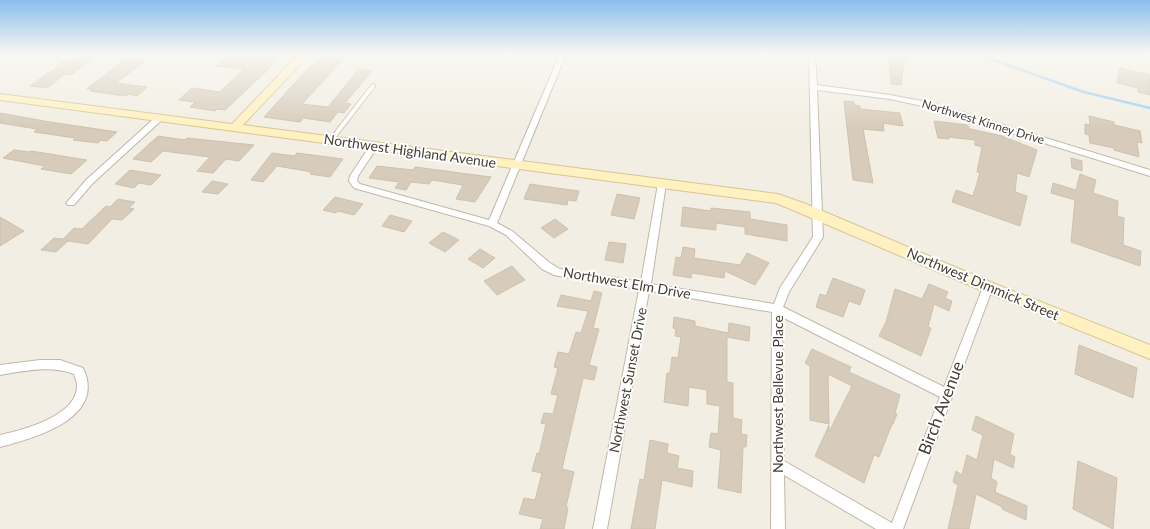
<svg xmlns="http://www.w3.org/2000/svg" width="1150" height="529" viewBox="0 0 1150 529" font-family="Lato,sans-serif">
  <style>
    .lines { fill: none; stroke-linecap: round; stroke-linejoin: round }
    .stream { stroke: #9dcdf1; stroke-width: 2.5 }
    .building { fill: #d7ccbb; stroke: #cfc1ab }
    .lane-casing { stroke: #c0b8a9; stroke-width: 5.5 }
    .street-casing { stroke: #c0b8a9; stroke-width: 2 }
    .secondary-casing { stroke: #d7c593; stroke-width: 2 }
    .lane { stroke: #fff; stroke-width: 4 }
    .street { fill: #fff; fill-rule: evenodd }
    .secondary { fill: #fff1c0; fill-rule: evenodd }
    .labels { text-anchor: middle; stroke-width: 4; stroke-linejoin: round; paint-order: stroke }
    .far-street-label { font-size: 12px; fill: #443e33; stroke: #fff }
    .street-label { font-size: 14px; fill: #443e33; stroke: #fff }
    .near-street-label { font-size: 17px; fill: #443e33; stroke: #fff }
  </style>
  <rect width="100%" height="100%" fill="#f2eee3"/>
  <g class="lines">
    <polyline class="stream" points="976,54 1084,92 1150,108"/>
  </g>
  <g class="building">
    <polygon points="84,54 100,54 71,75 65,74 47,88 30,86 65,61 73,62"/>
    <polygon points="265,54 279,54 269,64 274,64 225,110 217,109 215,111 190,107 195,102 179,100 192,88 220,92 244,69 216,66 227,55 260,58"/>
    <polygon points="327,54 348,54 302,104 328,107 359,69 372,71 345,103 351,104 344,113 338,112 330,122 303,118 300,122 264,117 312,64 315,65"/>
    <polygon points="889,54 905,56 901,85 891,84"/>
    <polygon points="126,58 145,61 116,83 147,87 137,96 128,94 126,96 90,91 92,89 87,89"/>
    <polygon points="1120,68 1150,75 1150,95 1138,92 1138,88 1117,83"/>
    <polygon points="844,101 854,102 854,105 860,106 860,109 900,113 903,126 883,123 884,131 863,129 873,183 853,180"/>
    <polygon points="0,113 50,122 117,132 107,141 101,140 98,143 73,140 75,138 34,132 37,129 0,123"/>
    <polygon points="1089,116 1114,122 1114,125 1140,131 1142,143 1137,142 1139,157 1114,150 1114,148 1090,143 1089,135 1085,134 1085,124 1090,125"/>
    <polygon points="934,121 967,125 970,129 1002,136 1037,150 1029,177 1017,173 1015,192 1027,196 1020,226 952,202 956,190 973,196 980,173 977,172 982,147 975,145 975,140 948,137 949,139 938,138"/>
    <polygon points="158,136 185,140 187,138 254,145 239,161 226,159 213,173 197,171 210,157 163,151 151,162 133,159"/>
    <polygon points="14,150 29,152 31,151 87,160 71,174 41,169 45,166 3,158"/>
    <polygon points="272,153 294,156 297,153 343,159 330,177 310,174 312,172 277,166 263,182 251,180"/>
    <polygon points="1071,158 1082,161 1082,171 1072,168"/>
    <polygon points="377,166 413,170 415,167 491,177 475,202 456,199 463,185 432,180 429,184 411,182 406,190 395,188 399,182 369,178"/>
    <polygon points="130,170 161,175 151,185 139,183 134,188 115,184"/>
    <polygon points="1080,174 1096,180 1093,193 1118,201 1117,216 1124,218 1123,245 1141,251 1140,266 1071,242 1075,200 1051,193 1053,183 1076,190"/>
    <polygon points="212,181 228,184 218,194 202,192"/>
    <polygon points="530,184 556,188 579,191 576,201 568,200 567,205 524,199"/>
    <polygon points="617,194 640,198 634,219 611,215"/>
    <polygon points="335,197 363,204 354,215 338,211 336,213 323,210"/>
    <polygon points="118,199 135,202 129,208 134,209 122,220 112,219 88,244 68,241 56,252 41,250 54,238 63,239 74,228 82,229 106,206 110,207"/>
    <polygon points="683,207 711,211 711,208 750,212 750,219 787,225 787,241 745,234 745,227 716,223 716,230 681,226"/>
    <polygon points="390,215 412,221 404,232 382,226"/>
    <polygon points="0,217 24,231 0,246"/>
    <polygon points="555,219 568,229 554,238 541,228"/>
    <polygon points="443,232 459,240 445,252 429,243"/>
    <polygon points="609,242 626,244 623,263 605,260"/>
    <polygon points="683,247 695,249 694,258 740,265 747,253 769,263 755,285 725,271 724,278 692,273 691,278 673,275 676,257 681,258"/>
    <polygon points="480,249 495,258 483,268 468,259"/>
    <polygon points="512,266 525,280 497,295 484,281"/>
    <polygon points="833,278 865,290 860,305 849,301 843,317 816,307 820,294 826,296"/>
    <polygon points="929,284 948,292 945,298 952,301 949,311 934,304 928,327 931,328 929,334 921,356 879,336 886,322 895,289 922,299"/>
    <polygon points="594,291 602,293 593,328 599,329 589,365 597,367 594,380 583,378 562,469 574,472 566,507 568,508 564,529 540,529 543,519 519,514 524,498 535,500 542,473 532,471 537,453 539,454 546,424 541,423 544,413 553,414 558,395 551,394 558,368 554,367 558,352 569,354 576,332 581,333 588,311 557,306 561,295 591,301"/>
    <polygon points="674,317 695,321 695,326 728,333 729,323 750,327 749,341 727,337 727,382 733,383 733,418 742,420 741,434 747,435 746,447 743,447 741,493 718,488 721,450 709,447 711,433 718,434 720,406 707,404 707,390 689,387 688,406 664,402 667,373 670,373 672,357 678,358 681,337 675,336 676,329 673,328"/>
    <polygon points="1079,345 1137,368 1133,398 1075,374"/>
    <polygon points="812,349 851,367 849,372 900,395 895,413 897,414 893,424 892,424 879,457 874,455 864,483 815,456 829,425 829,432 852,386 828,374 829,424 810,420 810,366 805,363"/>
    <polygon points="976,416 1014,434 1010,454 1015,457 1013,468 994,459 991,478 997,482 995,492 1027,506 1026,520 1002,509 1002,507 976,494 969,529 948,529 958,485 953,482 956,471 962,475 967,455 977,460 983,435 972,430"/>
    <polygon points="650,440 668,444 667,453 679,456 677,468 693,471 692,487 662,480 655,529 631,529 640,479 644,480"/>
    <polygon points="1078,461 1117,478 1113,529 1073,509"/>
  </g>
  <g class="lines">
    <defs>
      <polyline id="lane" points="331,140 373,86"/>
      <g id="street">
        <path d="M560,54H566L497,223L512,231L550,263L560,269L641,282L658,184L662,181L666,184L651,284L774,304L780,288L813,237L809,54H815L817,85L890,95L932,103L1150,170V176L927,107L890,99L817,90L823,237L789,292L783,307L944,387L983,287L984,284H992L993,287L903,529H876L784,475L785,529H771L772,312L649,291L607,529H593L639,290L554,275L542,269L506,235L489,226L354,188L349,181L350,176L371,144H377L378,146L358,176L357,181L360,184L489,220ZM782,317L940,397L892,523L784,461Z"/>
        <polygon points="157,116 160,116 164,118 92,184 74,205 68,205 66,203 68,201 86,180"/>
        <path d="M40,360H60L83,368C107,418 35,438 0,447V435C23,430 77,416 77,386C77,382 75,378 74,374C50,365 24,371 0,375V365Z"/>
      </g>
      <polygon id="secondary" points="299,54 310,54 243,125 778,194 806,204 993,283 1150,345 1150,359 983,291 776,203 0,100 0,94 232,124"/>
    </defs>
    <use href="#lane" class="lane-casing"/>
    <use href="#street" class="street-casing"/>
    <use href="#secondary" class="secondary-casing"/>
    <use href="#lane" class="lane"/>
    <use href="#street" class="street"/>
    <use href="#secondary" class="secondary"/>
  </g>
  <linearGradient id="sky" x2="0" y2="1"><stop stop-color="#8abeec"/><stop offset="0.42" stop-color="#f9f7f2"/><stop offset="1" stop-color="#f9f7f2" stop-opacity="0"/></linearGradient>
  <rect width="1150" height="128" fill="url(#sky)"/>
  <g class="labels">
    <g class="far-street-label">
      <text transform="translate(983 122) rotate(17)" y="4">Northwest Kinney Drive</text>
    </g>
    <g class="street-label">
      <text transform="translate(410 151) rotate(8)" y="5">Northwest Highland Avenue</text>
      <text transform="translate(627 283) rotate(10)" y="5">Northwest Elm Drive</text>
      <text transform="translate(983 284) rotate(23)" y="5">Northwest Dimmick Street</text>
      <text transform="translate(628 380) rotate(-79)" y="5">Northwest Sunset Drive</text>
      <text transform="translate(778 394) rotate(-90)" y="5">Northwest Bellevue Place</text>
    </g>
    <g class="near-street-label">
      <text transform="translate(941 408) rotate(-69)" y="6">Birch Avenue</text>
    </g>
  </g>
</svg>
